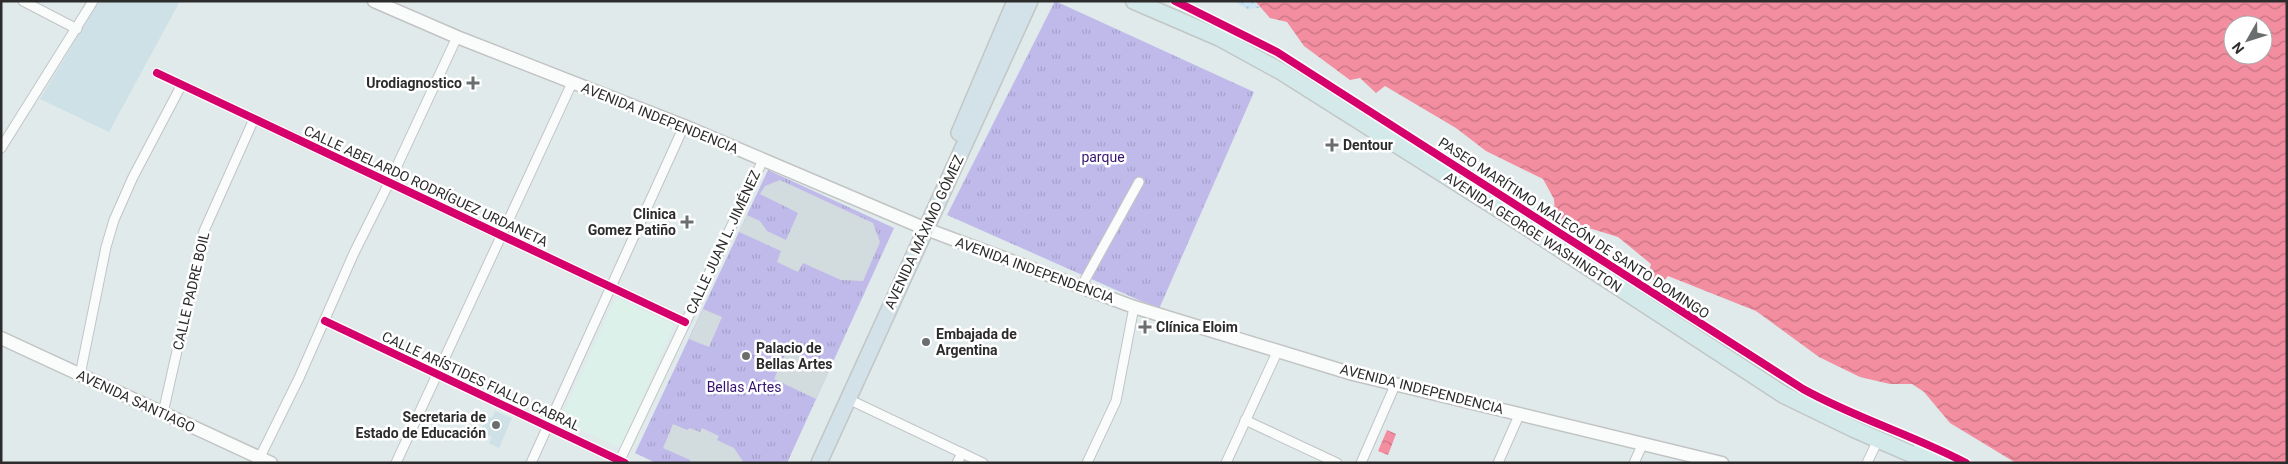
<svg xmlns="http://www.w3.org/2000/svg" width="2288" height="464" viewBox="0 0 2288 464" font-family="Roboto,sans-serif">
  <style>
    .education { fill: #cde1e7 }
    .medical { fill: #dcf1e9 }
    .sand { fill: url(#sand-dots) }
    .park { fill: url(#park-tufts) }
    .plaza { fill: #d2dbdd }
    .water { fill: url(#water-waves); fill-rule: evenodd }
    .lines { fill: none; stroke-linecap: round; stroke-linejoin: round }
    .street-casing { stroke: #c2c4c4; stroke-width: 11 }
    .secondary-casing { stroke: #c2c4c4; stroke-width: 15 }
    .primary-casing { stroke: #c2c6c6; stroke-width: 18 }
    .highway-casing { stroke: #c2c6c6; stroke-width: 19 }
    .street { stroke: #fafcfc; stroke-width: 9 }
    .secondary { stroke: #fafcfc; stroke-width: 12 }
    .primary { stroke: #d2e2e8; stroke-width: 15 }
    .highway { stroke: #d4e9e9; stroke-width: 16 }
    .cycleway-casing { stroke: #fff; stroke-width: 11 }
    .cycleway { stroke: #d6006c; stroke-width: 8 }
    .poi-dot { fill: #6b6e6f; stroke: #fff; stroke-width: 2 }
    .labels { text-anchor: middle; stroke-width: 5; stroke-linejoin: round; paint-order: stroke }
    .poi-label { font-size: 14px; font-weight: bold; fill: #2c2c2c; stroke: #fff; text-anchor: start }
    .street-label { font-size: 14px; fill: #2c2c2c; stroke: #fff }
    .park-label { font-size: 14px; fill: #341372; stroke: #fff }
  </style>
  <defs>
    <pattern id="sand-dots" width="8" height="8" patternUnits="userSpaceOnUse" patternTransform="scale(1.25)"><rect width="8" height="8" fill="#cde4f2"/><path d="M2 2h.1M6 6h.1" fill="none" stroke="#b0c4d0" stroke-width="1.8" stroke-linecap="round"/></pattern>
    <pattern id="park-tufts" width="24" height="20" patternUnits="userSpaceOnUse" patternTransform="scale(1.25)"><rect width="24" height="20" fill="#c0baeb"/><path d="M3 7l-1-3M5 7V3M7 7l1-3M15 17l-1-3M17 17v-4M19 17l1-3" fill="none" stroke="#a5a0ca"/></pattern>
    <pattern id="water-waves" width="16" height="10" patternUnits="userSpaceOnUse" patternTransform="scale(1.25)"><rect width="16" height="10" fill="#f38da0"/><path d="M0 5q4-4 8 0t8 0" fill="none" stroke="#c57383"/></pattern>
  </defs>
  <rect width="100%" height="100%" fill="#e0eaeb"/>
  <g class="education">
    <polygon points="99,1 180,1 109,132 40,99"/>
    <polygon points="495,411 512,418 499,448 489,443 492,437 480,431 487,416 492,418"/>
  </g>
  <polygon class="medical" points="616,297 674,325 620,448 560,420"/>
  <polygon class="sand" points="1233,1 1255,1 1260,8 1247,9"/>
  <g class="park">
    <polygon points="1055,1 1254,92 1159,309 947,215"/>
    <polygon points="768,170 894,228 787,463 656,463 635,453"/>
  </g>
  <g class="plaza">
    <polygon points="780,180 873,223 880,242 863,281 841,280 803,263 798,272 777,262 781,251 739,232 747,215 760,221 767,231 786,240 798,213 760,194 765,186"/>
    <polygon points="703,309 722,317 709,347 689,339"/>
    <polygon points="787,350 830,369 816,399 774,379"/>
    <polygon points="673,424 687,430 690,428 700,432 702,428 719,436 717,440 734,448 744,463 691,463 690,460 663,448"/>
  </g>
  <g class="water">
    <path d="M1255,1H2287V463H2016L1950,423L1924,392L1912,384H1890L1860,377L1819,357L1756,311L1668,276L1659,286L1648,276L1651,264L1618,237L1563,220L1555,214L1554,199L1543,179L1486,151L1456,128L1385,86L1376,93L1360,78L1350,80L1304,46L1287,22L1270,18ZM2233,25H2263V55H2233Z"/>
    <polygon points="1387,430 1396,434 1388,455 1378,451"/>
  </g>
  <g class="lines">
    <defs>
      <g id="street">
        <polyline points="23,1 77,29"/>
        <polyline points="157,73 685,322"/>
        <polyline points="1,148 93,1"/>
        <polyline points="1081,287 1139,182"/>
        <polyline points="325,321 625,463"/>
        <polyline points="80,375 106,247 114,220 133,177 181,86"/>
        <polyline points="848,399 983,463"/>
        <polyline points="163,413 204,231 254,119"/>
        <polyline points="1245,420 1337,463"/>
        <polyline points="620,460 763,160"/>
        <polyline points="257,463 299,378 354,253 389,183 457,37"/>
        <polyline points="396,463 572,83"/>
        <polyline points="531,463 684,126"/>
        <polyline points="957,463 962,453"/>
        <polyline points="1087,463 1116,401 1134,307"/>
        <polyline points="1226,463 1278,350"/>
        <polyline points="1361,463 1396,383"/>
        <polyline points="1498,463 1520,413"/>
        <polyline points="1634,463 1643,443"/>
        <polyline points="1867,463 1878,440"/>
      </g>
      <g id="secondary">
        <polyline points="374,1 457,37 684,126 926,229 1134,307 1353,374 1722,463"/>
        <polyline points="1,338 271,463"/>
      </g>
      <g id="primary">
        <polyline points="959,133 1015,1"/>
        <polyline points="819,463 1030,1"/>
      </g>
      <g id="highway">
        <polyline points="1134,1 1220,38 1282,72 1513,218 1784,395 1854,429 1932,463"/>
        <polyline points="1922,447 1951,463"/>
      </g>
    </defs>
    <use href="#street" class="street-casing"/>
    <use href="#secondary" class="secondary-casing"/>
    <use href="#primary" class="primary-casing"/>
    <use href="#highway" class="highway-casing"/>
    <use href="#street" class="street"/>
    <use href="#secondary" class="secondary"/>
    <use href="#primary" class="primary"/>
    <use href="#highway" class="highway"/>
    <defs>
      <g id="cycleway">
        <path d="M1175,1L1277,52L1803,389C1855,418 1913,435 1966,463"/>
        <polyline points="157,73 685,322"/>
        <polyline points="325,321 625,463"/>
      </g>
    </defs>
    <use href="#cycleway" class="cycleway-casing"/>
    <use href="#cycleway" class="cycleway"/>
  </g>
  <g class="poi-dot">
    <path d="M470.5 75.5h5v5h5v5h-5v5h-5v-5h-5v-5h5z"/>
    <path d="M1329.5 137.5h5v5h5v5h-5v5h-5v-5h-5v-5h5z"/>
    <path d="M684.5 214.5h5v5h5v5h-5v5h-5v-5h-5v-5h5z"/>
    <path d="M1142.5 319.5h5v5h5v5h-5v5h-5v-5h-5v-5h5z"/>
    <circle cx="926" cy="342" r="5"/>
    <circle cx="746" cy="356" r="5"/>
    <circle cx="496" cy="425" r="5"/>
  </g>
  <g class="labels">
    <g class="poi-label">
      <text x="462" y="88" text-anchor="end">Urodiagnostico</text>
      <text x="1343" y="150">Dentour</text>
      <text x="676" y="219" text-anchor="end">Clinica<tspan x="676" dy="16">Gomez Patiño</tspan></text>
      <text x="1156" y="332">Clínica Eloim</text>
      <text x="936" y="339">Embajada de<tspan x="936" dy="16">Argentina</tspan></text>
      <text x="756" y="353">Palacio de<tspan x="756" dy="16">Bellas Artes</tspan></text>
      <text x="486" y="422" text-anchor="end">Secretaria de<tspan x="486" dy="16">Estado de Educación</tspan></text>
    </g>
    <g class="street-label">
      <text transform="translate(660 118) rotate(22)" y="5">AVENIDA INDEPENDENCIA</text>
      <text transform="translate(426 186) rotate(25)" y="5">CALLE ABELARDO RODRÍGUEZ URDANETA</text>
      <text transform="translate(1574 228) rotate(33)" y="5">PASEO MARÍTIMO MALECÓN DE SANTO DOMINGO</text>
      <text transform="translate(924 232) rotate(-65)" y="5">AVENIDA MÁXIMO GÓMEZ</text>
      <text transform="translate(1533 232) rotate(33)" y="5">AVENIDA GEORGE WASHINGTON</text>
      <text transform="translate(723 242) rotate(-65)" y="5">CALLE JUAN L. JIMÉNEZ</text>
      <text transform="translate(1035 270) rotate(20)" y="5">AVENIDA INDEPENDENCIA</text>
      <text transform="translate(191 291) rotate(-77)" y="5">CALLE PADRE BOIL</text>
      <text transform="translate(481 381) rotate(25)" y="5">CALLE ARÍSTIDES FIALLO CABRAL</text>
      <text transform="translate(1422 389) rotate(14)" y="5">AVENIDA INDEPENDENCIA</text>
      <text transform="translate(136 401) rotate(25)" y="5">AVENIDA SANTIAGO</text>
    </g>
    <g class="park-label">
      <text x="1103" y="162">parque</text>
      <text x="744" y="392">Bellas Artes</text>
    </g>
  </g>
  <rect width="2288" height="464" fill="none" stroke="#2c2c2c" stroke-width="5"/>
  <g transform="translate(2248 40) rotate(231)"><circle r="24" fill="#ffffff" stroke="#ababab"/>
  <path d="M0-4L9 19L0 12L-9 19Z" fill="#6b6e6f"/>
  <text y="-8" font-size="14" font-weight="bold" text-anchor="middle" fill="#2c2c2c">N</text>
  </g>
</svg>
